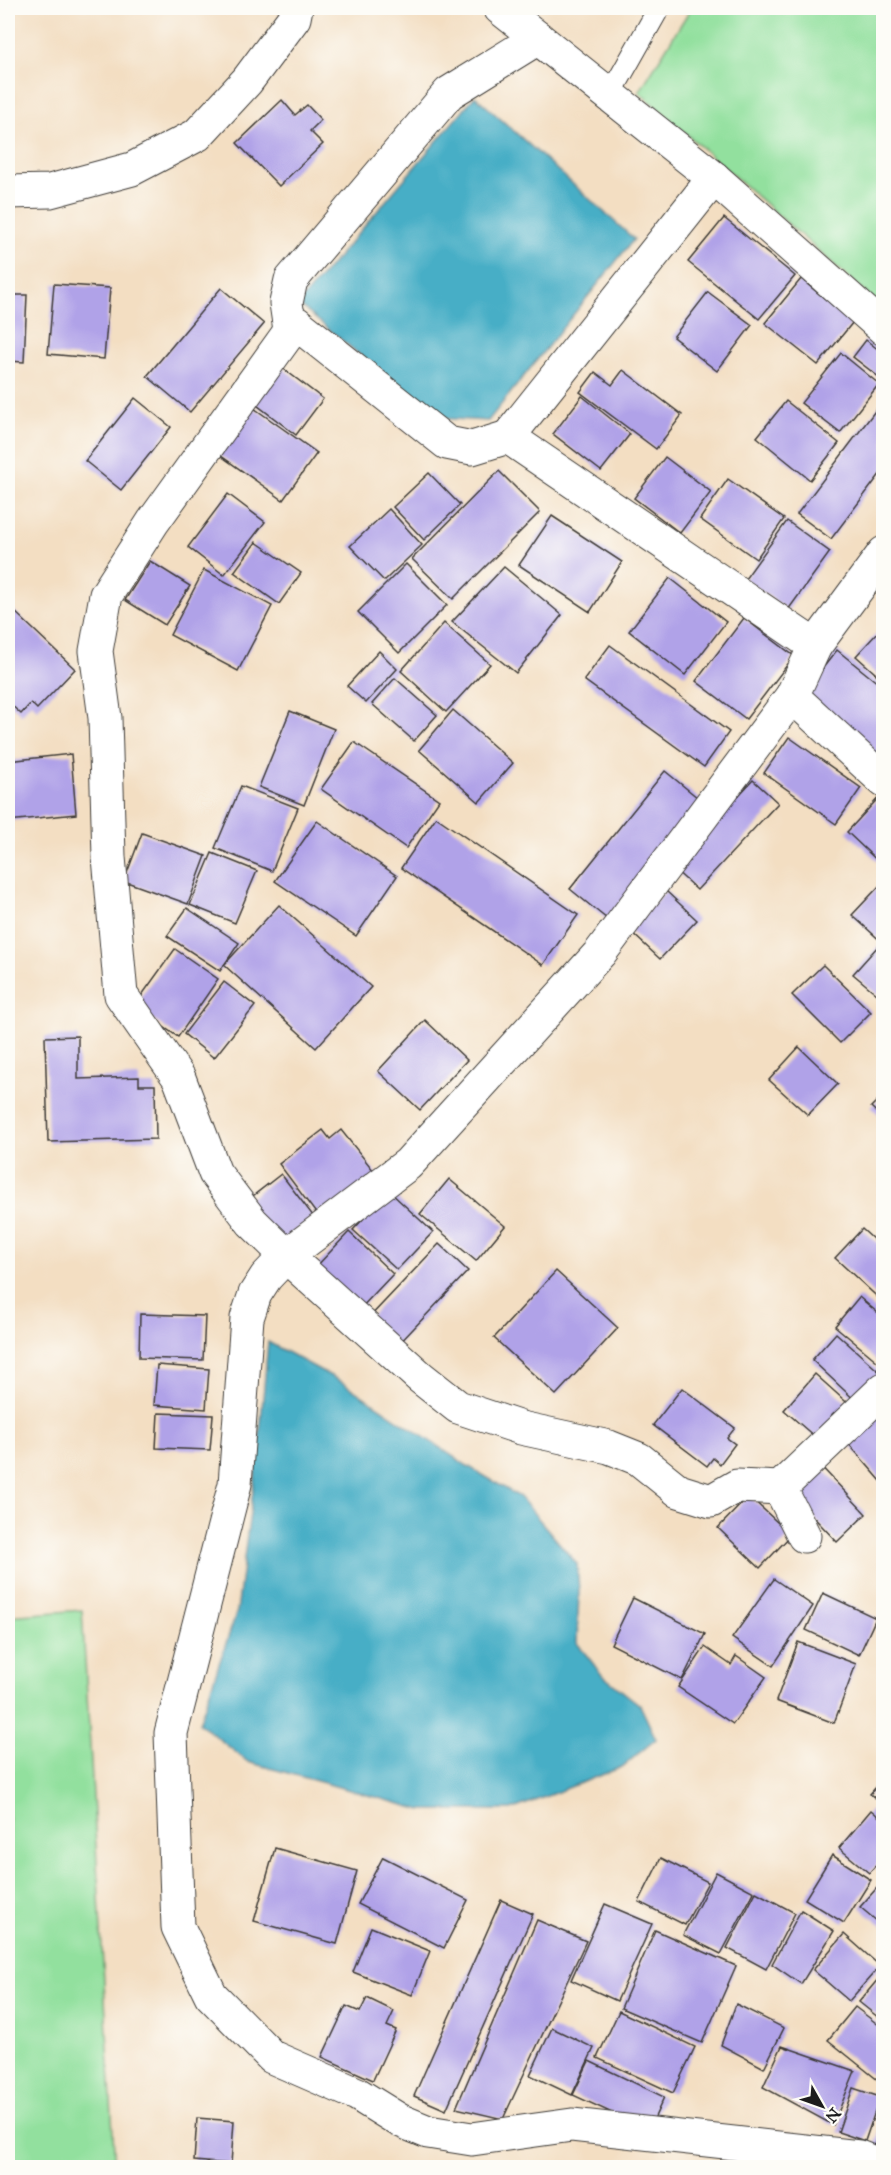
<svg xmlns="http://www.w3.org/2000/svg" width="891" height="2175" viewBox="0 0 891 2175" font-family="'IM FELL Great Primer',serif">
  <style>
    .green { fill: #92e09e; stroke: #577e5d; stroke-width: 1.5 }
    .water { fill: #46aec6; stroke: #316571; stroke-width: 1.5 }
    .building { fill: #b0a2e8 }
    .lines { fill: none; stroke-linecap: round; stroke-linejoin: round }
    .service-casing { stroke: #3c3935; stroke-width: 23 }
    .minor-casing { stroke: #3c3935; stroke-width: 35 }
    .service { stroke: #fff; stroke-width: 21 }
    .minor { stroke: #fff; stroke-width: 33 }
  </style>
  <rect width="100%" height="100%" fill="#fdfcf7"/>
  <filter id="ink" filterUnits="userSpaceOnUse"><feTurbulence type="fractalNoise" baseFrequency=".0167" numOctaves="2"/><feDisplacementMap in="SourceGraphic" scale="12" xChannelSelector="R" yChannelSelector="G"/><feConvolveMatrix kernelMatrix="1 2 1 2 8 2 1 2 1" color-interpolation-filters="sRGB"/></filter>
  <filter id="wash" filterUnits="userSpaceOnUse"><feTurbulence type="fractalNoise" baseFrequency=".008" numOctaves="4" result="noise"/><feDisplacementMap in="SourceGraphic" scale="24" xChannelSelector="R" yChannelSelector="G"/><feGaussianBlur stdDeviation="1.35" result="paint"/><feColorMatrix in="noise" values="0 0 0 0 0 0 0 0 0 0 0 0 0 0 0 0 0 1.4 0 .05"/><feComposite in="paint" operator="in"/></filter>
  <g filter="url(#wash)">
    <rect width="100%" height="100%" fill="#f3dec2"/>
    <g class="green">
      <polygon points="691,8 883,8 883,308 639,92"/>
      <polygon points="82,1610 115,2167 8,2167 8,1616"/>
    </g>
    <g class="water">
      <polygon points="475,96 634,239 488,421 436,418 298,304"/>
      <polygon points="268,1342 340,1381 466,1465 520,1497 577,1564 579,1591 577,1643 602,1675 640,1705 656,1739 622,1767 511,1810 422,1810 248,1762 199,1723 237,1611 258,1453"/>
    </g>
    <g id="blocks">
      <g class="building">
        <polygon points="282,100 295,115 307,105 321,120 310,131 323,144 279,186 237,143"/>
        <polygon points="724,218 795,276 759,319 688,262"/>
        <polygon points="801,279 853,322 818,365 765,323"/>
        <polygon points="54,284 110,288 104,359 48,354"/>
        <polygon points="221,288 264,324 190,412 147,376"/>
        <polygon points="708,292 752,325 717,371 673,337"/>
        <polygon points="8,295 27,295 24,362 8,361"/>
        <polygon points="866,340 884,354 884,381 853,357"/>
        <polygon points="841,353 879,384 840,433 801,403"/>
        <polygon points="272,360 323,399 296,435 245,396"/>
        <polygon points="623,370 682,415 656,449 580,392 595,372 612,385"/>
        <polygon points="582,396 630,434 601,471 553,434"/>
        <polygon points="135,398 171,427 121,490 85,461"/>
        <polygon points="884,399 884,469 831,539 797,514"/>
        <polygon points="786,401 839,443 810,480 757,437"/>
        <polygon points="251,406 317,453 283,500 217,453"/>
        <polygon points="665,457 711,492 680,533 634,498"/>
        <polygon points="499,471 540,512 453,599 412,559"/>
        <polygon points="429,473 460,505 424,540 393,507"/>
        <polygon points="728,479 784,519 756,559 700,519"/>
        <polygon points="228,494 265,522 224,575 188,547"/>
        <polygon points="389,509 422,545 384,581 350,546"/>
        <polygon points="552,516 622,562 590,612 519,565"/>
        <polygon points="787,521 830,552 788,610 745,579"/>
        <polygon points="256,542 301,573 279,604 234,572"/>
        <polygon points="150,561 190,586 165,625 125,600"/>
        <polygon points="406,564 447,605 399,653 358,612"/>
        <polygon points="504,567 562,615 516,673 452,622"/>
        <polygon points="204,570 272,606 238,671 170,635"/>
        <polygon points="670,578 726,622 685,675 629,631"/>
        <polygon points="12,609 75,669 37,709 31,703 21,714 8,702 8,613"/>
        <polygon points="744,618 794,656 746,719 696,681"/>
        <polygon points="444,623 490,664 446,712 401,671"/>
        <polygon points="879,631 884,636 884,681 856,656"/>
        <polygon points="610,645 729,732 704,767 584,680"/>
        <polygon points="837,650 884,688 884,746 875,756 801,696"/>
        <polygon points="379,651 397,669 366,703 347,686"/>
        <polygon points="395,678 437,715 414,741 372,704"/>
        <polygon points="453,710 513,763 479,802 419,750"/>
        <polygon points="290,711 334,729 304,805 259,787"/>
        <polygon points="789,737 861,788 836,824 764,773"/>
        <polygon points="354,742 439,800 406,848 321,789"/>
        <polygon points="71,754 76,814 8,821 8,761"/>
        <polygon points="665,771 703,802 607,919 570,889"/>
        <polygon points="753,780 778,803 697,890 672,867"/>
        <polygon points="241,786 298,808 272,871 215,848"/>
        <polygon points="884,792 884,867 847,832"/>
        <polygon points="436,817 578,915 543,965 401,868"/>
        <polygon points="317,821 397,876 356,936 275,881"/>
        <polygon points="142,833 206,856 188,904 124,881"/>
        <polygon points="212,853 257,871 235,923 190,905"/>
        <polygon points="884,881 884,944 852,915"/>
        <polygon points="666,891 697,920 660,959 629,930"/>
        <polygon points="279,905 371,987 316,1048 224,965"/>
        <polygon points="187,908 239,943 220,971 167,936"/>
        <polygon points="879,945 884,949 884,1000 853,974"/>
        <polygon points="175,949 218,979 178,1037 134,1006"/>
        <polygon points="823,965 871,1012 840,1043 792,995"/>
        <polygon points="224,982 255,1006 214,1058 184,1034"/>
        <polygon points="425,1020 467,1060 420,1110 378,1071"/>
        <polygon points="78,1036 78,1079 139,1077 139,1085 155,1085 156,1139 48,1142 45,1037"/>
        <polygon points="799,1047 838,1084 808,1115 769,1080"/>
        <polygon points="884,1094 884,1119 871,1107"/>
        <polygon points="323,1130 330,1139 341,1130 378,1176 321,1220 279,1164"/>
        <polygon points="281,1174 314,1217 277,1245 245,1202"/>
        <polygon points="449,1179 505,1226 476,1261 420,1214"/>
        <polygon points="389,1191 433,1232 397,1270 353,1230"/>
        <polygon points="862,1229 884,1249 884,1303 835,1258"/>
        <polygon points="349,1232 393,1274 358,1311 314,1269"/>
        <polygon points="439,1244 468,1271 395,1348 366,1321"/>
        <polygon points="556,1271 618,1328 556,1395 494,1338"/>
        <polygon points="859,1297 884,1318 884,1367 835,1326"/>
        <polygon points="140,1314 205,1316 203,1360 139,1358"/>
        <polygon points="836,1333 884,1376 861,1406 812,1360"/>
        <polygon points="157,1365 209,1369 206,1409 154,1405"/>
        <polygon points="815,1374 854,1409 823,1444 784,1410"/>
        <polygon points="682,1388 735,1428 727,1438 735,1444 720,1464 713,1458 707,1466 653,1425"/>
        <polygon points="884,1403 884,1479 881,1481 841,1435"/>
        <polygon points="158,1413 213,1415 210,1450 156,1448"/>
        <polygon points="815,1460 866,1514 837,1542 786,1488"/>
        <polygon points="749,1496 791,1535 760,1568 718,1528"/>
        <polygon points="774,1579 813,1606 773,1666 732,1638"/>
        <polygon points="823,1593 876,1618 859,1655 806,1630"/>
        <polygon points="633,1598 705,1634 682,1680 611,1644"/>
        <polygon points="798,1642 856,1664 834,1723 776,1701"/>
        <polygon points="705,1647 731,1665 736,1656 766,1677 733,1724 678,1687"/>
        <polygon points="884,1778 884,1805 870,1794"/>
        <polygon points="871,1810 884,1821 884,1856 869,1873 839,1848"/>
        <polygon points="275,1848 357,1871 337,1944 254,1921"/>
        <polygon points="832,1855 871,1880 844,1923 805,1899"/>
        <polygon points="383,1857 468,1900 444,1948 358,1904"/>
        <polygon points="661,1858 708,1882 685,1925 639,1902"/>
        <polygon points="716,1872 754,1892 721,1954 683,1935"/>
        <polygon points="884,1880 884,1927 860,1907"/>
        <polygon points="756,1892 795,1913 766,1969 727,1948"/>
        <polygon points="501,1900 533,1914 446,2110 414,2096"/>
        <polygon points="605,1904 652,1924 617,2001 571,1980"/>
        <polygon points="801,1910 834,1931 801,1984 772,1964"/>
        <polygon points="537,1920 586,1941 503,2119 456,2108"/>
        <polygon points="371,1927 430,1951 412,1995 353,1972"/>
        <polygon points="655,1930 736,1966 702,2043 621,2008"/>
        <polygon points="844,1934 880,1966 849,2001 813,1970"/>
        <polygon points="884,1972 884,2022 859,2002"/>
        <polygon points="367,1998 394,2011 387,2026 396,2030 373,2080 322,2057 346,2006 360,2012"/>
        <polygon points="736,2004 784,2028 764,2068 721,2045"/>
        <polygon points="855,2007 884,2029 884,2085 828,2040"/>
        <polygon points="619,2011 695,2047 673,2093 597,2058"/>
        <polygon points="552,2028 594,2048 572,2095 530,2075"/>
        <polygon points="782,2046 855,2071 833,2125 763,2087"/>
        <polygon points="589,2061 664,2097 649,2130 573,2095"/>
        <polygon points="853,2088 880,2097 865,2141 838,2132"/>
        <polygon points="197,2118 234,2121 231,2164 194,2161"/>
        <polygon points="884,2119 884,2152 873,2148"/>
      </g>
    </g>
  </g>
  <g filter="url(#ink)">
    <use href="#blocks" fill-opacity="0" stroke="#3c3935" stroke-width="1.5"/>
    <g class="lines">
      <defs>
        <polyline id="service" points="610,95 659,8"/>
        <g id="minor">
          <polyline points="500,8 714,178 884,329"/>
          <polyline points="8,192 50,191 132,169 197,135 247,81 294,18 296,8"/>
          <polyline points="290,330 286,303 291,280 449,93 538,38"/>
          <polyline points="508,437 714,178"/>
          <polyline points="815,646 792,696 600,953 408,1164 286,1256 266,1277 255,1294 247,1318 235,1484 171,1733 178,1927 211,1995 272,2057 357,2094 399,2120 428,2132 472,2139 572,2125 859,2157 884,2167"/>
          <polyline points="792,696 884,781"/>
          <polyline points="780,1488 884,1389"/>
          <polyline points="804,1536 780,1488 737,1486 711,1501 679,1491 639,1459 609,1447 521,1428 458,1407 420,1377 297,1266 252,1222 215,1173 179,1078 121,995 109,857 105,718 96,651 106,595 153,522 296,323 447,443 472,448 508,437 815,646 884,553"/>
        </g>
      </defs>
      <use href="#service" class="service-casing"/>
      <use href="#minor" class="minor-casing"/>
      <use href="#service" class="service"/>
      <use href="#minor" class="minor"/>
    </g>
  </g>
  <rect width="891" height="2175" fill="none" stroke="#fdfcf7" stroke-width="30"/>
  <g transform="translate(822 2106) rotate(130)" stroke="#fdfcf7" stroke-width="4.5" paint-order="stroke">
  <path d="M0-4.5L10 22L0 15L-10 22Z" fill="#1c1c1c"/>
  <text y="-9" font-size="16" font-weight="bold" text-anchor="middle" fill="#1c1c1c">N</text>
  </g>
</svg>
